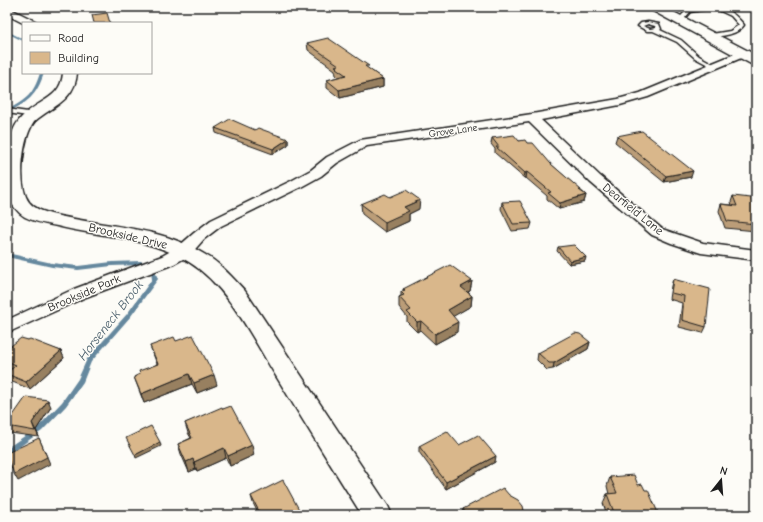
<svg xmlns="http://www.w3.org/2000/svg" width="763" height="522" viewBox="0 0 763 522" font-family="'Comic Neue',sans-serif">
  <style>
    .lines { fill: none; stroke-linecap: round; stroke-linejoin: round }
    .stream { fill: #65889e; fill-rule: evenodd }
    .service-casing { stroke: #1c1c1c; stroke-width: 3 }
    .minor-casing { stroke: #1c1c1c; stroke-width: 3 }
    .tertiary-casing { stroke: #1c1c1c; stroke-width: 3 }
    .secondary-casing { stroke: #1c1c1c; stroke-width: 3 }
    .service { fill: #fdfcf7; fill-rule: evenodd }
    .minor { fill: #fdfcf7; fill-rule: evenodd }
    .tertiary { fill: #fdfcf7; fill-rule: evenodd }
    .secondary { fill: #fdfcf7; fill-rule: evenodd }
    .wall { fill: #bb9d78; stroke: #1c1c1c }
    .shaded-wall { fill: #988061; stroke: #1c1c1c }
    .building { fill: #d9b78b; stroke: #1c1c1c }
    .labels { text-anchor: middle; stroke-width: 3; stroke-linejoin: round; paint-order: stroke }
    .far-street-label { font-size: 10px; fill: #1c1c1c; stroke: #fdfcf7 }
    .street-label { font-size: 12px; fill: #1c1c1c; stroke: #fdfcf7 }
    .water-label { font-size: 13px; font-style: italic; fill: #465b68; stroke: #fdfcf7 }
  </style>
  <rect width="100%" height="100%" fill="#fdfcf7"/>
  <filter id="ink" filterUnits="userSpaceOnUse"><feTurbulence type="fractalNoise" baseFrequency=".025" numOctaves="2"/><feDisplacementMap in="SourceGraphic" scale="8" xChannelSelector="R" yChannelSelector="G"/><feConvolveMatrix kernelMatrix="1 2 1 2 8 2 1 2 1" color-interpolation-filters="sRGB"/></filter>
  <g filter="url(#ink)">
    <g class="lines">
      <g class="stream">
        <polygon points="7,31 23,39 23,41 7,33"/>
        <path d="M40,73H44C37,95 28,103 7,112V110C27,99 33,95 40,73Z"/>
        <polygon points="7,253 52,263 78,266 112,262 141,261 155,271 158,279 131,316 91,362 83,382 66,406 42,431 9,454 7,455 7,448 38,427 62,402 78,379 87,359 127,314 152,279 151,273 140,265 112,266 78,270 52,267 7,257"/>
      </g>
      <defs>
        <g id="service">
          <path d="M706,7C724,7 733,11 744,25C736,36 721,36 708,37H706V35L730,31L739,25L731,16L714,8L690,12L684,19L677,20L675,19L680,17L687,10Z"/>
          <path d="M648,22L659,24L661,29L660,30L681,40L699,56L717,66L712,67L695,58L677,42L653,31H647L638,26L641,23ZM648,24L655,26L656,28L650,29L643,26Z"/>
          <polygon points="7,109 35,113 38,115 35,117 7,113"/>
        </g>
        <polygon id="minor" points="742,51 746,52 747,54 746,56 648,97 620,105 541,120 600,176 662,229 703,243 756,250 756,260 701,253 671,243 652,235 590,182 529,122 367,146 337,163 321,176 301,187 221,226 204,239 190,255 174,264 86,297 7,333 7,320 74,289 162,256 178,247 194,233 211,220 291,181 311,170 327,157 360,140 532,114 618,99 640,93"/>
        <g id="tertiary">
          <polygon points="7,7 35,21 37,23 23,23 7,15"/>
          <path d="M63,73H77C75,100 53,106 35,121C22,136 17,186 29,202C35,209 42,211 51,214C101,227 158,225 204,254C220,263 232,277 245,291L388,506L392,515H362C333,469 304,422 276,376C252,337 228,286 189,262C149,237 101,237 57,226C46,224 35,222 25,217C18,213 10,203 7,194C6,189 7,183 7,178C7,156 7,129 25,114C41,99 61,98 63,73Z"/>
        </g>
        <polygon id="secondary" points="649,7 664,7 756,55 756,65 751,64 651,10"/>
      </defs>
      <use href="#service" class="service-casing"/>
      <use href="#minor" class="minor-casing"/>
      <use href="#tertiary" class="tertiary-casing"/>
      <use href="#secondary" class="secondary-casing"/>
      <use href="#service" class="service"/>
      <use href="#minor" class="minor"/>
      <use href="#tertiary" class="tertiary"/>
      <use href="#secondary" class="secondary"/>
    </g>
    <g class="wall">
      <polygon points="307,43 369,69 383,79 383,87 340,98 327,88 327,80 338,77 336,75 335,70 308,50"/>
      <polygon points="215,128 255,130 288,139 288,145 273,154 216,133"/>
      <polygon points="617,136 691,177 664,182 615,142"/>
      <polygon points="492,138 519,141 527,143 586,195 584,202 559,209 547,199 547,196 526,178 524,178 495,153 495,149 491,144"/>
      <polygon points="733,196 756,211 756,231 725,228 719,211 721,204 732,205 731,202"/>
      <polygon points="390,197 419,209 409,214 409,221 385,232 362,214 361,204"/>
      <polygon points="502,202 532,223 530,229 512,231 501,209"/>
      <polygon points="558,247 585,261 569,264 557,251"/>
      <polygon points="673,279 706,327 703,333 679,327 682,303 669,299 671,286"/>
      <polygon points="472,281 470,291 468,292 472,296 471,306 453,316 457,332 435,344 420,330 417,332 407,322 407,317 399,307 399,297 401,296 401,292 403,291 403,289"/>
      <polygon points="28,340 61,351 64,358 30,389 10,381 7,375 7,373 12,369 9,367 7,365 7,349"/>
      <polygon points="590,342 588,349 553,369 547,370 537,360 538,353"/>
      <polygon points="150,346 217,385 197,393 192,384 144,403 134,377 140,374 157,364"/>
      <polygon points="51,407 36,430 39,437 10,433 7,428 7,424"/>
      <polygon points="223,409 254,455 230,466 226,458 197,471 196,469 189,472 181,454 178,444 191,438 188,433 185,423"/>
      <polygon points="459,445 495,462 446,489 419,452 419,446"/>
      <polygon points="610,477 638,485 645,490 659,515 607,515 603,503 607,494 609,494 607,486"/>
      <polygon points="251,496 302,515 259,515 253,503"/>
      <polygon points="463,509 525,515 462,515"/>
    </g>
    <g class="shaded-wall">
      <polygon points="687,7 699,7 686,9"/>
      <polygon points="383,79 383,87 340,98 339,90"/>
      <polygon points="288,139 288,145 273,154 273,149"/>
      <polygon points="693,171 691,177 664,182 666,176"/>
      <polygon points="527,172 526,178 524,178 525,173"/>
      <polygon points="586,195 584,202 559,209 560,203"/>
      <polygon points="420,200 419,209 409,214 409,221 385,232 385,222 404,207"/>
      <polygon points="586,257 585,261 569,264 570,261"/>
      <polygon points="472,281 470,291 460,296 461,287"/>
      <polygon points="472,296 471,306 447,320 448,310"/>
      <polygon points="421,321 420,330 417,332 417,322"/>
      <polygon points="458,322 457,332 435,344 435,334"/>
      <polygon points="590,342 588,349 553,369 554,363"/>
      <polygon points="61,351 64,358 30,389 26,382"/>
      <polygon points="189,374 192,384 144,403 141,394"/>
      <polygon points="214,375 217,385 197,393 194,383"/>
      <polygon points="48,400 51,407 36,430 39,437 32,423"/>
      <polygon points="39,438 42,445 50,464 18,481 14,474"/>
      <polygon points="160,442 161,446 136,458 135,455"/>
      <polygon points="252,445 254,455 230,466 228,456"/>
      <polygon points="224,448 226,458 197,471 194,462"/>
      <polygon points="496,456 495,462 446,489 446,482"/>
      <polygon points="193,459 196,469 189,472 186,462"/>
    </g>
    <g class="building">
      <polygon points="107,13 110,23 94,23 92,15"/>
      <polygon points="328,38 369,66 365,66 383,79 339,90 327,80 346,75 336,68 337,67 335,66 339,65 307,43"/>
      <polygon points="230,119 255,130 258,128 288,139 273,149 215,128"/>
      <polygon points="642,131 693,171 666,176 617,136"/>
      <polygon points="514,135 519,141 525,140 527,143 533,143 551,164 581,190 579,190 586,195 560,203 548,193 551,192 527,172 525,173 496,147 499,147 492,138"/>
      <polygon points="406,190 420,200 404,207 409,211 385,222 361,204 385,194 390,197"/>
      <polygon points="733,196 751,198 756,211 756,224 727,221 721,204 737,206"/>
      <polygon points="520,201 532,223 513,224 502,202"/>
      <polygon points="574,245 586,257 570,261 558,247"/>
      <polygon points="450,265 472,281 461,287 472,296 448,310 458,322 435,334 421,321 417,322 407,312 411,310 399,297 404,295 401,292 405,290 403,289"/>
      <polygon points="673,279 710,289 706,327 682,320 684,296 671,293"/>
      <polygon points="575,333 580,334 590,342 554,363 549,363 538,353"/>
      <polygon points="193,335 214,375 194,383 189,374 141,394 134,377 140,374 139,371 158,364 150,346 174,337 176,341"/>
      <polygon points="21,338 28,340 30,339 61,351 26,382 7,374 7,373 16,365 7,361 7,349"/>
      <polygon points="26,397 48,400 32,423 35,431 7,426 7,424"/>
      <polygon points="231,406 252,445 228,456 224,448 194,462 193,459 186,462 178,444 192,438 185,423 222,407 223,409"/>
      <polygon points="151,426 160,442 135,455 126,438"/>
      <polygon points="447,431 459,445 478,435 496,456 446,482 419,446"/>
      <polygon points="39,438 47,457 14,474 7,456 7,453"/>
      <polygon points="634,475 638,485 642,484 645,490 648,490 659,515 615,515 607,494 617,493 610,477"/>
      <polygon points="283,480 302,515 261,515 251,496"/>
      <polygon points="503,488 509,495 518,500 523,506 525,515 467,515 463,509"/>
    </g>
  </g>
  <g class="labels">
    <g class="far-street-label">
      <text transform="translate(453 130) rotate(-8)" y="4">Grove Lane</text>
    </g>
    <g class="street-label">
      <text transform="translate(633 209) rotate(39)" y="4">Dearfield Lane</text>
      <text transform="translate(128 236) rotate(13)" y="4">Brookside Drive</text>
      <text transform="translate(84 293) rotate(-23)" y="4">Brookside Park</text>
    </g>
    <g class="water-label">
      <text transform="translate(110 320) rotate(-52)" y="5">Horseneck Brook</text>
    </g>
  </g>
  <rect width="763" height="522" fill="none" stroke="#fdfcf7" stroke-width="24"/>
  <rect x="12" y="12" width="739" height="498" fill="none" stroke="#1c1c1c" stroke-width="1.5" filter="url(#ink)"/>
  <rect x="22" y="22" width="130" height="52" fill="#fdfcf7" stroke="#a3a29f"/>
  <rect x="30" y="35" width="20" height="6" fill="#fdfcf7" stroke="#a3a29f"/>
  <text x="58" y="42" font-size="12" fill="#1c1c1c">Road</text>
  <rect x="30" y="52" width="20" height="12" fill="#d9b78b" stroke="#a3a29f"/>
  <text x="58" y="62" font-size="12" fill="#1c1c1c">Building</text>
  <g transform="translate(721 480) rotate(17)" stroke="#fdfcf7" stroke-width="3" paint-order="stroke">
  <path d="M0-3L7 15L0 10L-7 15Z" fill="#1c1c1c"/>
  <text y="-6" font-size="11" font-weight="bold" text-anchor="middle" fill="#1c1c1c">N</text>
  </g>
</svg>
